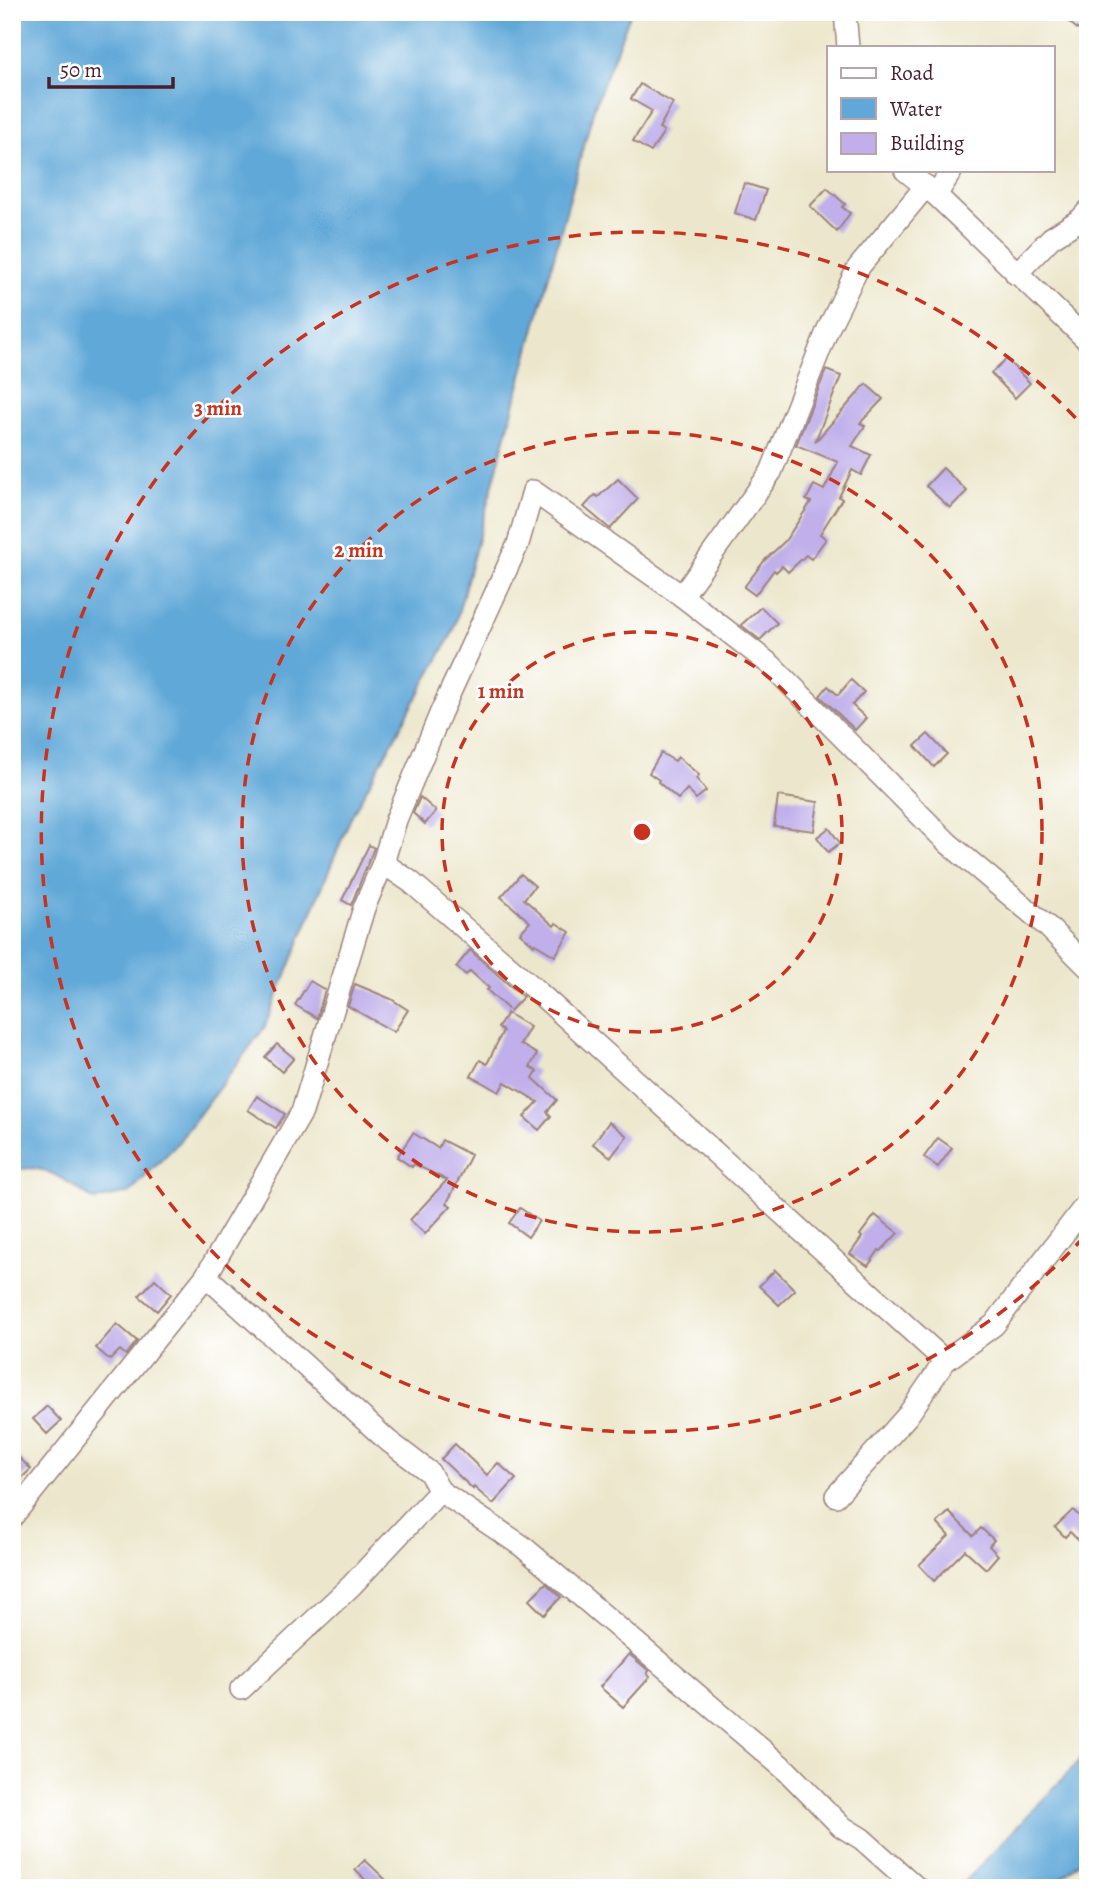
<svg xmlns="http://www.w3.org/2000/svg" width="1100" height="1900" viewBox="0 0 1100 1900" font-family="Alegreya,serif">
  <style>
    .water { fill: #61a8d8; stroke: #566482; stroke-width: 2 }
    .building { fill: #c0afea }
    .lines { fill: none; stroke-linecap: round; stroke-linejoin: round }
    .minor-casing { stroke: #9b837c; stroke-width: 24 }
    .minor { stroke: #fff; stroke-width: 21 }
    .ring { fill: none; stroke: #c8321e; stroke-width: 3.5; stroke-dasharray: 12 9 }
    .centre { fill: #c8321e; stroke: #fff; stroke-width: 3.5 }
    .ring-label { font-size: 21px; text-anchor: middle; font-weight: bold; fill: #c8321e; stroke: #fff; stroke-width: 5; stroke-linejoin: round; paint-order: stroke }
  </style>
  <rect width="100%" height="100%" fill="#fff"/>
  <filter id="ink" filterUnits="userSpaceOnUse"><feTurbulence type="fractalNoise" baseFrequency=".0143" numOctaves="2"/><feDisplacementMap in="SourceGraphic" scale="14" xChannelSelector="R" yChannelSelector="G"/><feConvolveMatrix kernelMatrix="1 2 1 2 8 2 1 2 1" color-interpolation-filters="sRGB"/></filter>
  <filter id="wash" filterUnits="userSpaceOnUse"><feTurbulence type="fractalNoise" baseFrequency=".00686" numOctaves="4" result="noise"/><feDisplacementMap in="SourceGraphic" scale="28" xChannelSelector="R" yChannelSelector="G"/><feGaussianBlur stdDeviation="1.57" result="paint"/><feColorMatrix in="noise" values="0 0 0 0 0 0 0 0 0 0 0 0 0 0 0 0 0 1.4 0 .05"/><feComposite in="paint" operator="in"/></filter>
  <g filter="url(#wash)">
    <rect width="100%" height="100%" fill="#ece7cc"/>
    <g class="water">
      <path d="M12,12H631L594,108L453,632L351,817L264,1028L176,1145L129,1193L94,1200C71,1185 41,1158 12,1172Z"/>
      <polygon points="1088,1752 1088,1854 1052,1888 959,1888"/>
    </g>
    <g id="blocks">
      <g class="building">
        <polygon points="1078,12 1088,12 1088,38 1069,22"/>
        <polygon points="640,84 673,103 659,128 664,131 651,152 633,141 652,111 631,99"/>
        <polygon points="744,183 766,190 756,220 735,213"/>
        <polygon points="827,188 845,204 842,207 850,213 837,232 810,206"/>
        <polygon points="1006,359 1030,383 1015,398 991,373"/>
        <polygon points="826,370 841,376 815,442 866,384 883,399 860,423 865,426 852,446 871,455 861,475 852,470 839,497 842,499 820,534 826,539 811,559 806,555 788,572 782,566 776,572 774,570 755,595 744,587 765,560 785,541 811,502 806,500 814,485 824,490 838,462 796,445"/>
        <polygon points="943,468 967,491 950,508 926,486"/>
        <polygon points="618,479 638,499 610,529 584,507 595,495 598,497"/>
        <polygon points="761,607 777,623 760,640 741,625"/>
        <polygon points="851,680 864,692 852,705 866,718 855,730 820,696 828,686 838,695"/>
        <polygon points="928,734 947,754 934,767 915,746"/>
        <polygon points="661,753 675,761 678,757 699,775 696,778 706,791 696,799 687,789 678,799 658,782 659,780 649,773"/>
        <polygon points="778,796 818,802 814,831 774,826"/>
        <polygon points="420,797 436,811 425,824 413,813"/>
        <polygon points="829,828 840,843 828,852 817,837"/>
        <polygon points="369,845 374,848 351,905 342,900"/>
        <polygon points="521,874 535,886 524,899 554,926 556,923 570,932 555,956 535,944 534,945 520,933 530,922 501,897"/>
        <polygon points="470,950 523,997 510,1011 487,990 489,988 470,971 466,975 456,967"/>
        <polygon points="310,981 325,990 317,1018 295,1005"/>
        <polygon points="355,984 391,999 408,1010 394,1032 348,1006"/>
        <polygon points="507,1013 530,1027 520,1044 537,1054 530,1067 537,1071 533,1078 557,1100 547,1112 551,1116 539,1130 524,1117 538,1102 505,1082 499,1092 471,1076 480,1060 487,1064 503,1031 498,1028"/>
        <polygon points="277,1044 294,1058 282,1072 265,1057"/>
        <polygon points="257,1096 285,1114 276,1128 248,1110"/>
        <polygon points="609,1122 627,1136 611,1157 593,1144"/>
        <polygon points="413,1133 438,1148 442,1140 471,1155 447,1203 451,1206 425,1234 410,1220 447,1180 414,1164 412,1167 397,1157"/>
        <polygon points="938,1138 952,1148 938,1167 924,1157"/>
        <polygon points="520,1208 539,1221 528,1237 509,1223"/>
        <polygon points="875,1215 898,1233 881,1251 879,1250 868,1266 850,1254 862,1237 860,1235"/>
        <polygon points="775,1270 795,1290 779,1305 759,1286"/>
        <polygon points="155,1279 171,1294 157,1311 139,1296"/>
        <polygon points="117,1324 137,1341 126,1355 120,1350 110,1360 96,1348"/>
        <polygon points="47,1406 61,1421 47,1434 33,1419"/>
        <polygon points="455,1444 487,1475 498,1463 516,1479 493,1504 474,1487 473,1489 441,1459"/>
        <polygon points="12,1451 31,1469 12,1487"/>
        <polygon points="1073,1510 1088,1525 1088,1550 1070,1532 1065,1537 1055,1527"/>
        <polygon points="949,1512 973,1536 981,1528 994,1540 989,1546 998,1555 986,1569 965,1550 934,1581 919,1565 949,1536 937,1523"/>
        <polygon points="546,1583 561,1597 544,1615 529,1600"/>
        <polygon points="629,1654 649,1671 647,1674 650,1677 623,1707 600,1687"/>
        <polygon points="365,1860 385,1879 377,1888 374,1888 355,1870"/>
      </g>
    </g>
  </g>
  <g filter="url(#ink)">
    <use href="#blocks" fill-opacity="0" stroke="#9b837c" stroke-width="2"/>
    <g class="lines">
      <defs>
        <g id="minor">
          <polyline points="845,12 848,47"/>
          <polyline points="905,170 936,195 1088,341"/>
          <polyline points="936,195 952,170"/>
          <polyline points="1016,274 1051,238 1081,219 1088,211"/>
          <polyline points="682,596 771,472 828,329 858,268 926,186"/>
          <polyline points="383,863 396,820 441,712 518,544 533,491 682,596 771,665 948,843 1048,927 1088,967"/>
          <polyline points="206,1276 387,1440 429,1472 440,1491 522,1546 787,1771 841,1826 862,1839 917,1888"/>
          <polyline points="836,1496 908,1415 945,1361 994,1325 1088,1202"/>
          <polyline points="12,1517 206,1276 302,1112 364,908 383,863 411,882 529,984 945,1361"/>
          <polyline points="241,1689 351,1586 440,1491"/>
        </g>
      </defs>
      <use href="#minor" class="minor-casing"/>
      <use href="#minor" class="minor"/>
    </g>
  </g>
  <g class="ring">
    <circle cx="642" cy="832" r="200"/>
    <circle cx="642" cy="832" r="400"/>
    <path d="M1084 1237A600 600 0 1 1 1084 427"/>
  </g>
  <circle cx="642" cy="832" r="10" class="centre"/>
  <g class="ring-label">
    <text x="218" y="415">3 min</text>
    <text x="359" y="557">2 min</text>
    <text x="501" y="698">1 min</text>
  </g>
  <rect width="1100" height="1900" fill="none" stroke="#fff" stroke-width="42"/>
  <rect x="827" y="46" width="228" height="126" fill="#ffffff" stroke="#b7a5aa" stroke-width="2"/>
  <rect x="841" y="68" width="35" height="10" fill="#ffffff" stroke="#b7a5aa" stroke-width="2"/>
  <text x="890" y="80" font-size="21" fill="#4a1f2b">Road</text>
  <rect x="841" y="98" width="35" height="21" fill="#61a8d8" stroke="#b7a5aa" stroke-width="2"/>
  <text x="890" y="116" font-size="21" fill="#4a1f2b">Water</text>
  <rect x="841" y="133" width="35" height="21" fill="#c0afea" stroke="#b7a5aa" stroke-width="2"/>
  <text x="890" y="150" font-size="21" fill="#4a1f2b">Building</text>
  <path d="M49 77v10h124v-10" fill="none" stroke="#4a1f2b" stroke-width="3.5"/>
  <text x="60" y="77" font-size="21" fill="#4a1f2b" stroke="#ffffff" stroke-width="5" paint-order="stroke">50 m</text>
</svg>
